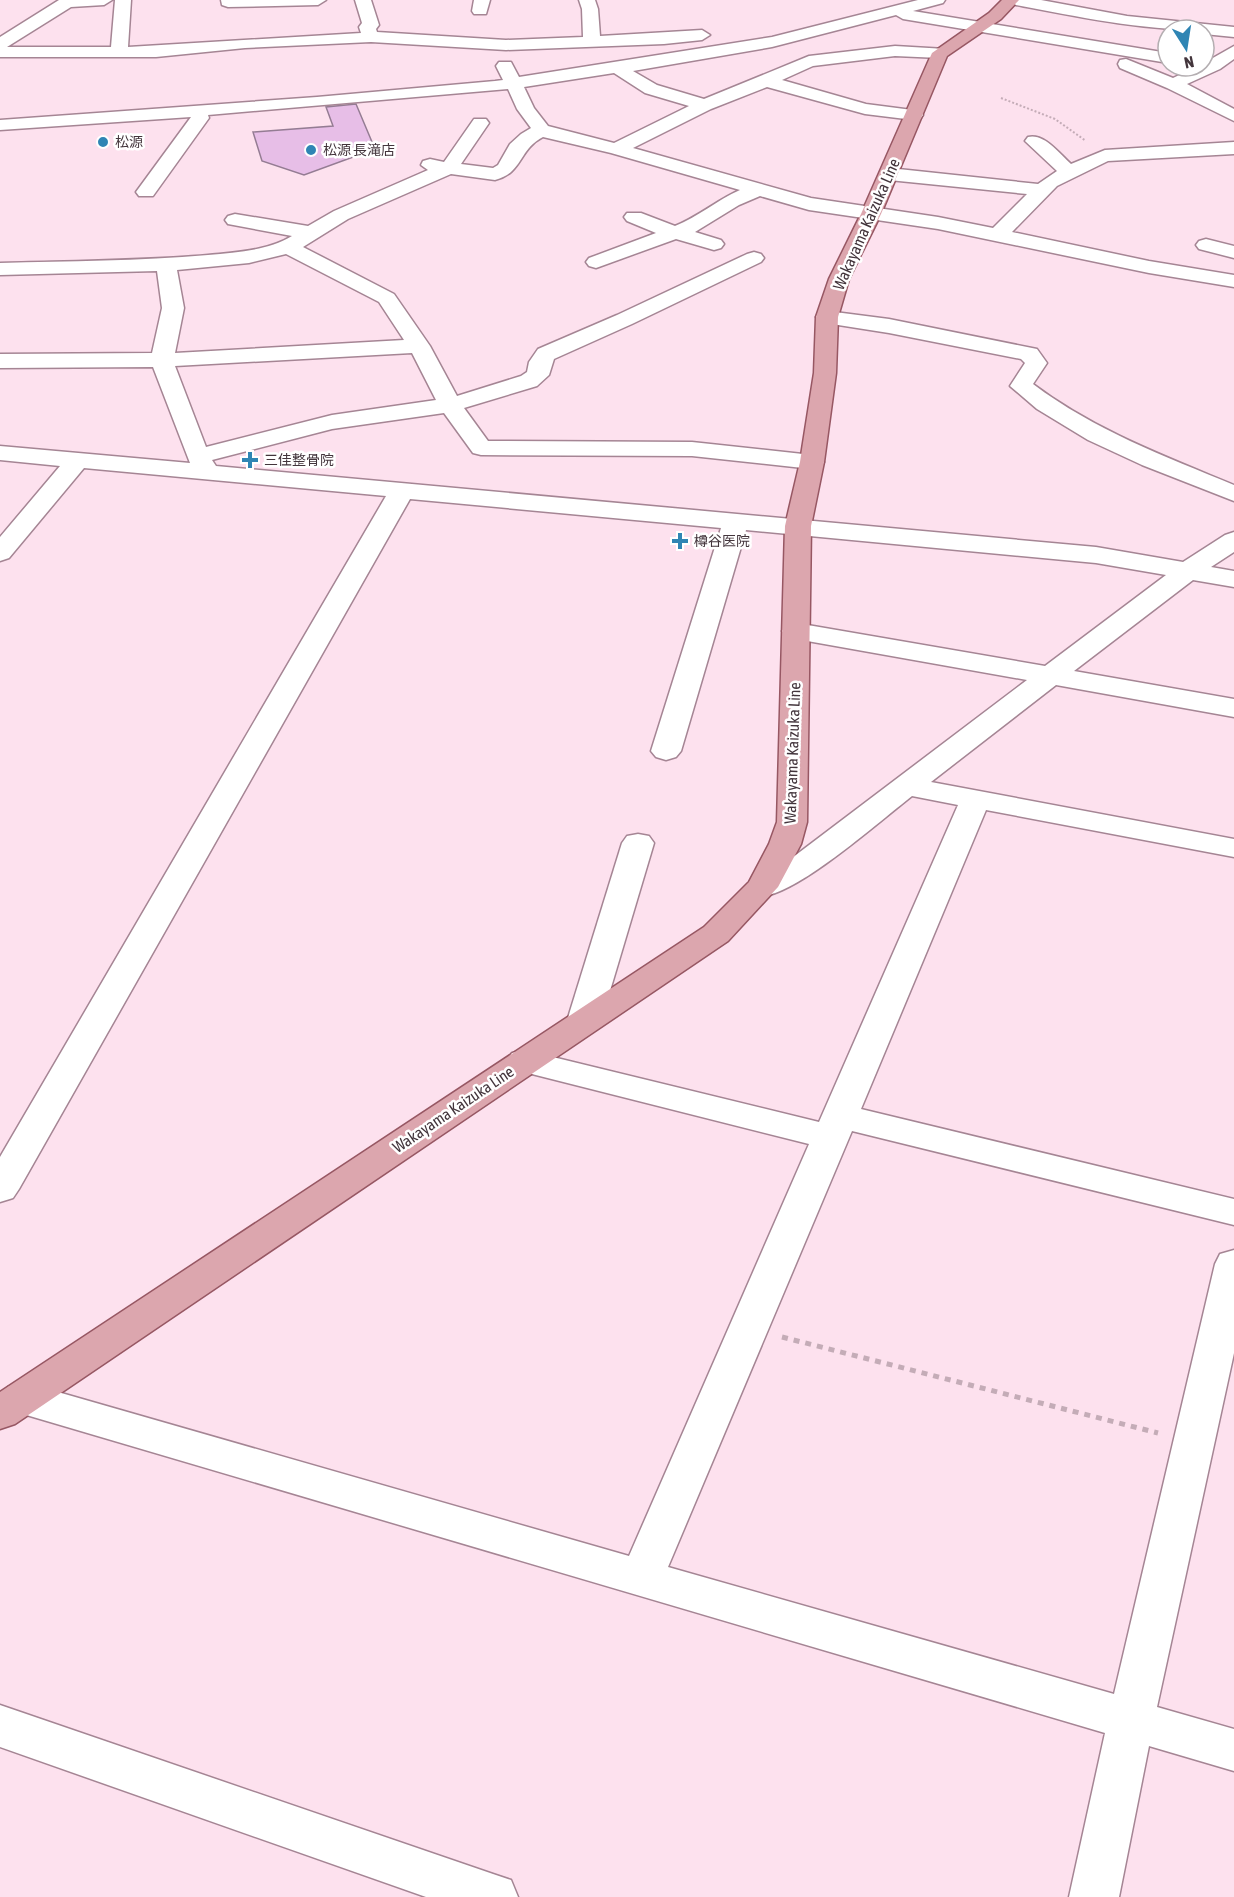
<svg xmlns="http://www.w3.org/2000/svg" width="1234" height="1897" viewBox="0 0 1234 1897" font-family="'Asap Condensed','Noto Sans JP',sans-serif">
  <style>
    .building { fill: #e7bee7; stroke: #947c93; stroke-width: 1.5 }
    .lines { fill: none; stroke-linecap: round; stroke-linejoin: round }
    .minor-casing { stroke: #a58594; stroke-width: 3 }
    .major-casing { stroke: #975763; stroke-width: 3 }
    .path-far1 { stroke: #c4acb7; stroke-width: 2; stroke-dasharray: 2 2; stroke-linecap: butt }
    .path { stroke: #c4acb7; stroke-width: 5; stroke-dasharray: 6 6; stroke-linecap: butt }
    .minor { fill: #fff; fill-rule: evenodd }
    .major { fill: #dca6ae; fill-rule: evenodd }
    .poi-dot { fill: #2f85b4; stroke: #fff; stroke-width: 2 }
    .labels { text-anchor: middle; stroke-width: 5; stroke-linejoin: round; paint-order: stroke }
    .far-poi-label { font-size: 14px; fill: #43353c; stroke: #fff; text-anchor: start }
    .street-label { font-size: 16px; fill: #43353c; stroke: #fff }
  </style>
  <rect width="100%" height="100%" fill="#fde1ee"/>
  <polygon class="building" points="356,104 375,149 304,175 262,161 253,132 333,126 326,107"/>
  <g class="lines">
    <defs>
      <g id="minor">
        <polygon points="59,0 112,0 104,5 71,7 7,47 111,47 115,0 131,0 128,47 361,33 359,27 362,23 355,0 371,0 379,25 376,29 377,32 506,40 583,37 582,9 579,0 595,0 598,9 600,36 702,30 710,35 702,40 664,44 506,50 371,42 245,48 156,57 0,57 0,37"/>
        <polygon points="221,0 326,0 318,5 228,7 222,5"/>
        <polygon points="474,0 490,0 486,14 474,14 472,11"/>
        <path d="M918,0H945L943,3L913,11L1168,53V63L903,19L896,15L772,47L633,71L657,85L704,99L809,56L895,46L946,49L948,53L940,58L895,56L813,66L782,80L866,104L920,111L923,115L920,119L914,120L865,114L767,87L711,109L633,148L811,198L938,217L993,228L1027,194L889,180L882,178L880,174L882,170L889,168L1038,184L1057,171L1025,141L1028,137C1044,133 1059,153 1071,164L1105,150L1234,142V154L1108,161L1057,186L1012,232L1149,261L1234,275V287L1149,273L938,229L809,210L760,196L739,205L695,232L721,240L724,244L721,248L714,250L676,239L596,268L589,266L586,262L589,258L656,233L627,221L624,217L627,213H641L675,226C698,217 717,200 740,190L611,153L543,137C518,150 523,173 495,180L451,174L348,219L303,247L394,294L430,346L457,396L521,376L527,372L529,362L538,349L617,315L747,254L754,252L761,254L764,258L761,262L632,324L554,359L549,375L537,386L464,408L488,441L692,442L812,455L821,457L824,462L821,467L812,469L692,456L481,455L473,453L444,413L332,429L212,460L216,466L1096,547L1183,562L1225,535L1234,532V552L1211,567L1234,571V587L1193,580L1074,671L1234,699V717L1056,685L931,782L1234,839V857L986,810L861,1109L1234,1199V1225L852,1131L668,1567L1114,1694L1215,1264L1220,1254L1234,1250V1353L1157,1707L1234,1729V1771L1149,1746L1119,1897H1069L1105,1733L23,1414L8,1409L2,1398L8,1387L23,1382L629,1556L809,1144L512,1069L506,1061L512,1053L524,1050L819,1122L958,805L912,796C880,821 801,891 764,896C760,897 755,895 751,894L746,887L751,880L788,861L1027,680L796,639L786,637L782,631L786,625L796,623L1045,666L1166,575L1096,563L746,530L681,751L676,757L666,760L656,757L651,751L721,528L410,499L19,1189L13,1198L0,1202V1157L386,496L84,468L9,558L0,561V537L60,466L0,460V446L190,463L153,367L0,368V354L152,353L162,308L157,271L0,275V263C69,261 139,261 208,255C237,252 267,251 292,236L228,224L225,220L228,216L235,214L308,226L334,211L428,170L421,165L423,161L430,159L444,162L474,119H486L489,123L461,164L493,168L498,165L510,144L521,134L531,128L517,109L508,89L208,115L209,118L153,196H139L136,192L191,117L0,130V120L317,97L495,81L503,80L496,66L499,62H511L519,77L772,37ZM614,73L645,93L689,106L614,143L548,126L534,108L524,87ZM286,254L379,302L404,340L175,353L184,308L177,270L249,263ZM412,353L436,400L332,415L206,447L175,366Z"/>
        <path d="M1008,0H1041L1127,16L1234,27V37L1204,34V30C1140,30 1079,17 1016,5Z"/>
        <polygon points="1234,46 1234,59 1220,69 1187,84 1234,109 1234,121 1167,88 1120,68 1118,64 1120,60 1126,59 1173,78 1198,66 1204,66 1204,63"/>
        <polygon points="1206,239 1234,246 1234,258 1199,249 1196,245 1199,241"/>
        <path d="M827,311L889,319L1037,349L1047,363L1033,384C1094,430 1164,456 1234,485V501L1142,465L1088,440L1037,409L1010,386L1025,363L1021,359L889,333L819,322L816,317L819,312Z"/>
        <polygon points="638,834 649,836 654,843 601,1021 596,1029 584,1032 572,1029 567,1021 622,843 627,836"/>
        <polygon points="0,1705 493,1874 511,1880 518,1897 426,1897 0,1747"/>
      </g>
      <polygon id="major" points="1002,0 1019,0 1001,19 947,56 881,214 849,279 838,317 836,373 824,462 811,526 807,822 801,844 778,887 728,941 15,1424 0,1429 0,1392 704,927 749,882 769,844 777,822 785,526 800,462 814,373 816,317 829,279 861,214 932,53 989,13"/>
    </defs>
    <use href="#minor" class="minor-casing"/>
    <use href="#major" class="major-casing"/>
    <polyline class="path-far1" points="1001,98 1055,119 1086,141"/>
    <polyline class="path" points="782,1337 1158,1433"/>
    <use href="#minor" class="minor"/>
    <use href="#major" class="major"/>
  </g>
  <g class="poi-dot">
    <circle cx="103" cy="142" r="6"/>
    <circle cx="311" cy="150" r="6"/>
    <path d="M247 451h6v6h6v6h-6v6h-6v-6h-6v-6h6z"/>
    <path d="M677 532h6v6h6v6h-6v6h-6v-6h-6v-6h6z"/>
  </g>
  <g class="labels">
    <g class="far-poi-label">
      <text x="115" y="147">松源</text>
      <text x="323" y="155">松源 長滝店</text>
      <text x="264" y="465">三佳整骨院</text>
      <text x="694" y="546">樽谷医院</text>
    </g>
    <g class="street-label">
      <text transform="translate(866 224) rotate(-66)" y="6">Wakayama Kaizuka Line</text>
      <text transform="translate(792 753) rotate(-88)" y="6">Wakayama Kaizuka Line</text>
      <text transform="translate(453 1109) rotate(-34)" y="6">Wakayama Kaizuka Line</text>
    </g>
  </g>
  <g transform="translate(1186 48) rotate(168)"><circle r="28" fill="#ffffff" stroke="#b4aeb1" stroke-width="1.5"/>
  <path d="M0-4.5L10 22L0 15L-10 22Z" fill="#2f85b4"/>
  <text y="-9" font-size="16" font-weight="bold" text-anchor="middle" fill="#43353c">N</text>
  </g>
</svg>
